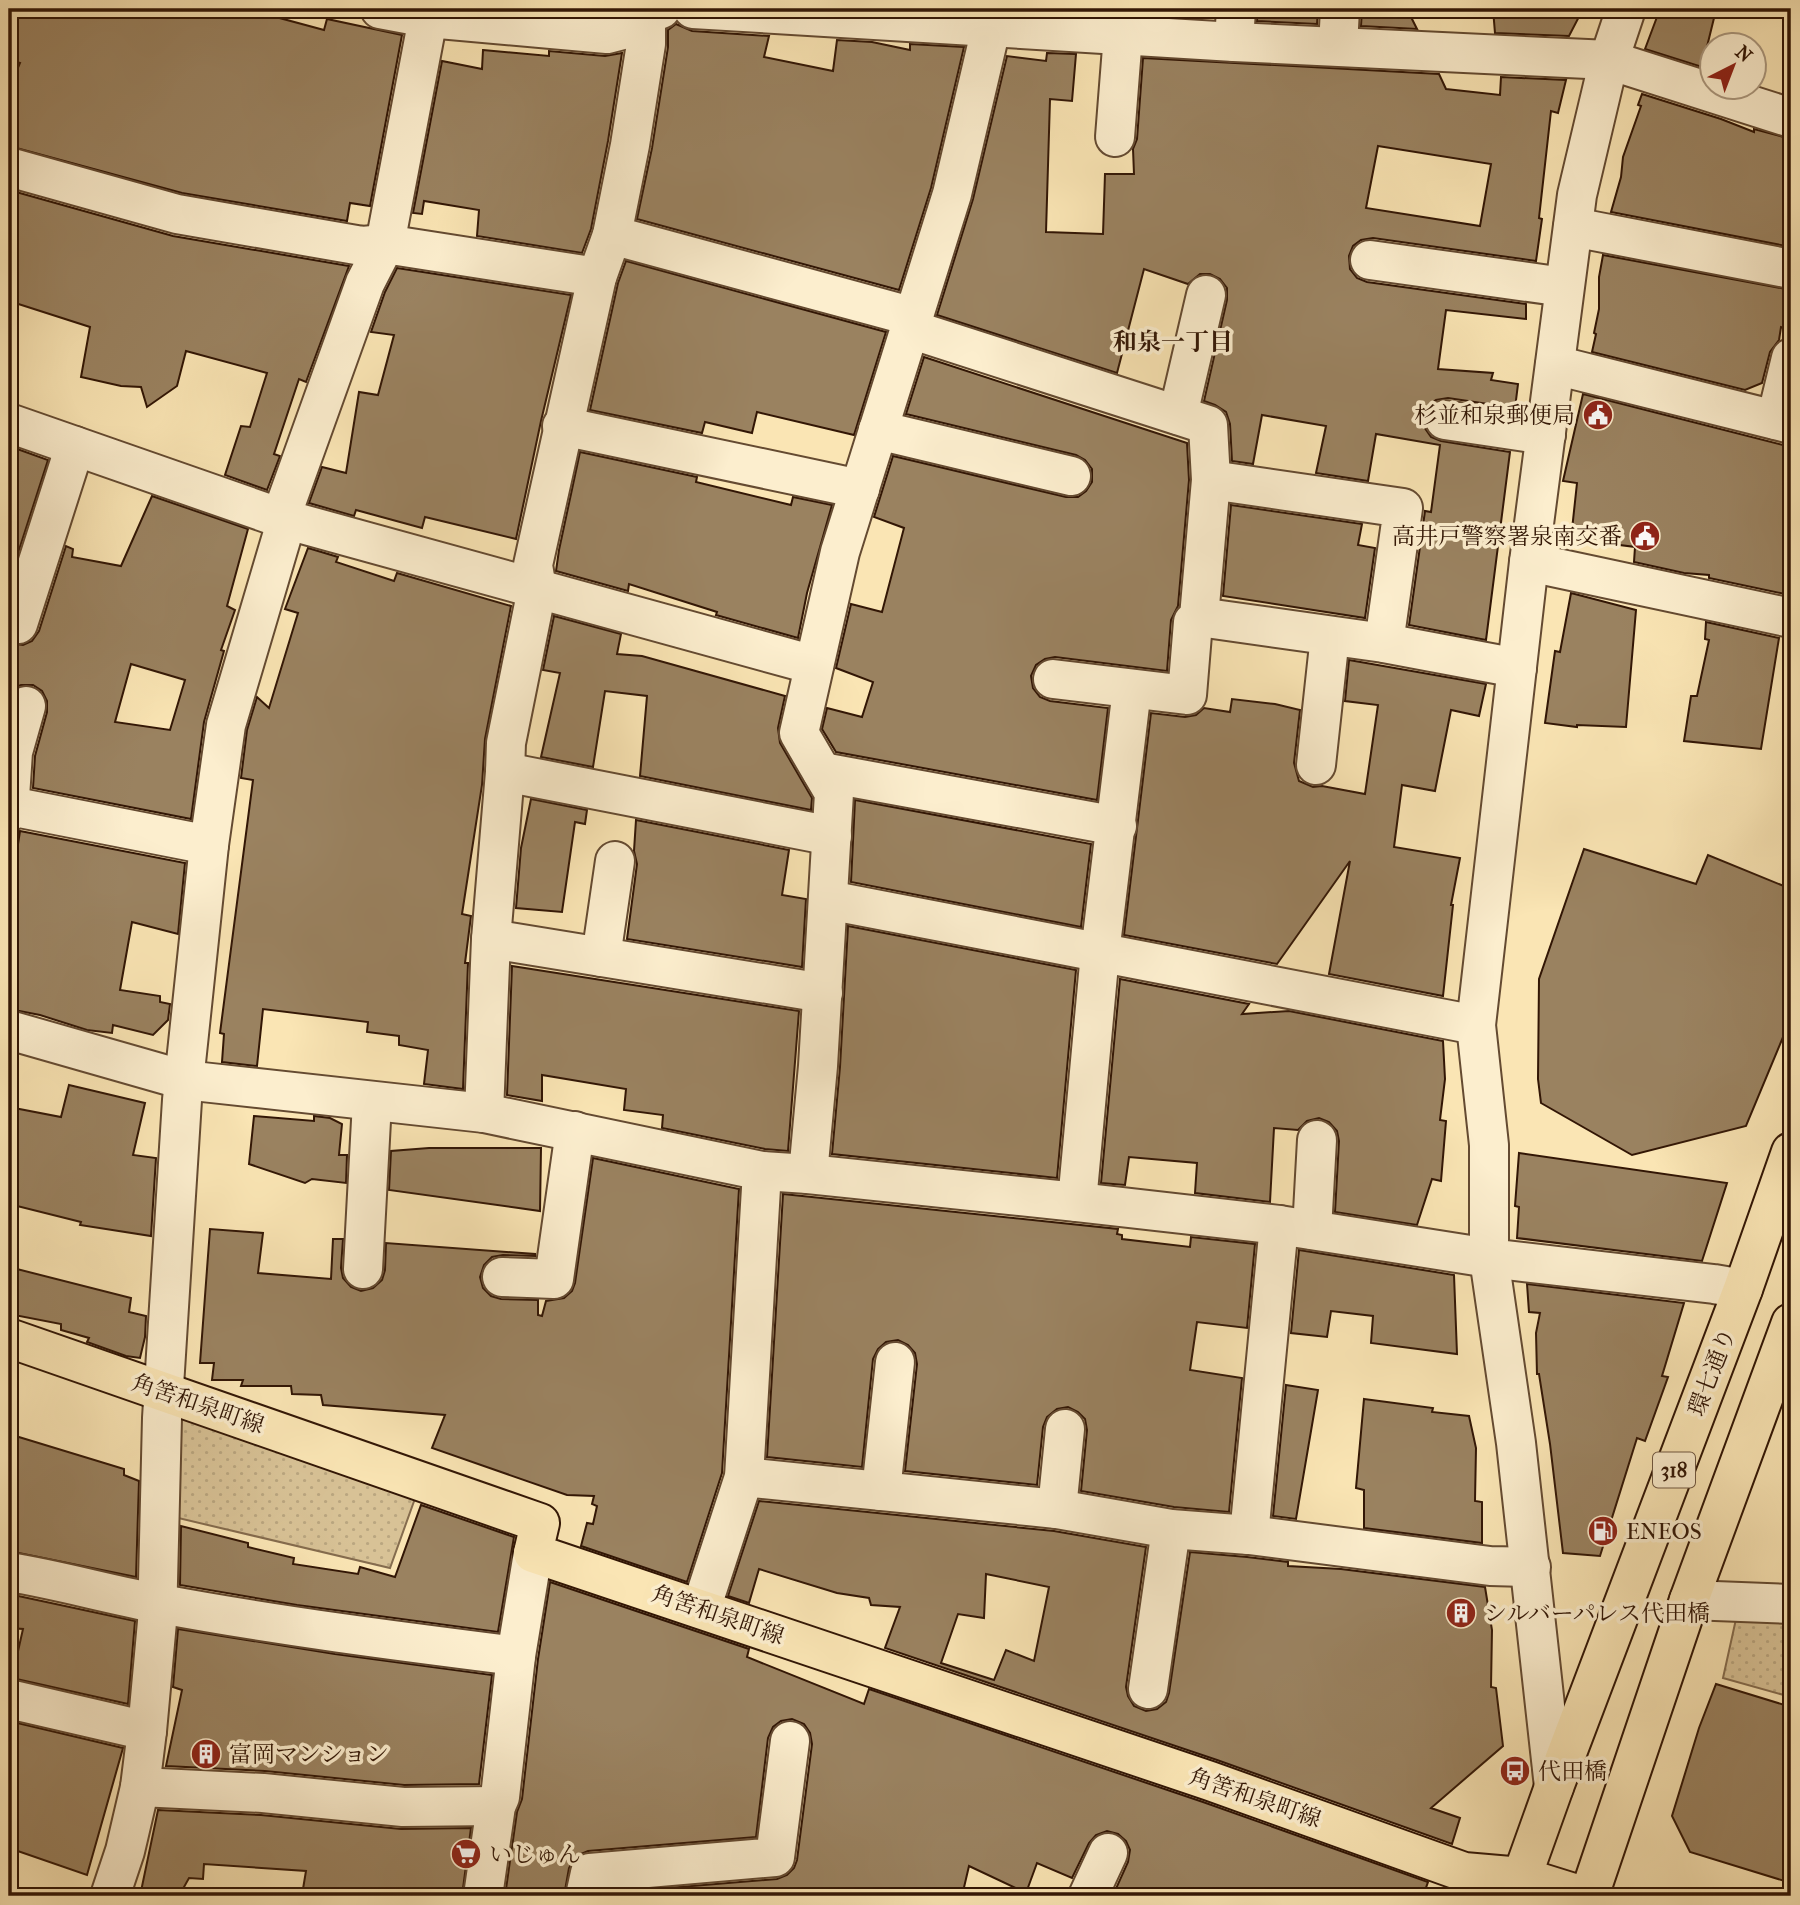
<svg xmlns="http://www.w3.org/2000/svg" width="1800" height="1905" viewBox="0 0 1800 1905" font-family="'IM FELL French Canon','Noto Serif JP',serif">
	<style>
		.park { fill: url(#park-dots); stroke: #856c4e; stroke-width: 2 }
		.building { fill: #9a8260; stroke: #321605; stroke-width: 2; fill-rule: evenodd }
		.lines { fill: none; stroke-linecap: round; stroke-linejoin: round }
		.minor-casing { stroke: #644a31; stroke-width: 42 }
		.major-casing { stroke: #321605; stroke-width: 42 }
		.minor { stroke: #fceece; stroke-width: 38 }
		.major { stroke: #fae5b4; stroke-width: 38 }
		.labels { text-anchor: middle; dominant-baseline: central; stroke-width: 7; stroke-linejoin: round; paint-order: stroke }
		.shield { fill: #fceece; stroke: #6f5741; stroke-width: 2 }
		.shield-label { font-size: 21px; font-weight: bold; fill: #321605 }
		.poi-label { font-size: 23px; fill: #321605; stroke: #fceece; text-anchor: start }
		.street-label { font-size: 23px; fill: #321605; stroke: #fceece }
		.neighbourhood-label { font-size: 24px; font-weight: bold; fill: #321605; stroke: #fceece }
	</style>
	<defs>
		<pattern id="park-dots" width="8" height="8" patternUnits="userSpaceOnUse" patternTransform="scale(1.75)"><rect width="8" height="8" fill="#d8c296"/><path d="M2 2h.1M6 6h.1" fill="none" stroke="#baa680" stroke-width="1.8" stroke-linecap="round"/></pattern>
	</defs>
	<rect width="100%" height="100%" fill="#fae5b4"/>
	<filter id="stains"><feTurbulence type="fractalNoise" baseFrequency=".00286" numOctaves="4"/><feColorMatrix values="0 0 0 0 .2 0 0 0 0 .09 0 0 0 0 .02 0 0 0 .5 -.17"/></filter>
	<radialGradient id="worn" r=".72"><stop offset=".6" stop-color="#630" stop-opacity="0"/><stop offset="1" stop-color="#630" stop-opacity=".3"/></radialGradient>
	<g class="park">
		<polygon points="176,1415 417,1493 390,1568 174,1517"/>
		<polygon points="1736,1619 1791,1619 1791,1697 1723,1678"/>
	</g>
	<g class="building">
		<polygon points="9,9 246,9 324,30 327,19 402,35 370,206 350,203 347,221 182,193 9,146 9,89 20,63 9,60"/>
		<polygon points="1140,9 1172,9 1172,16 1140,14"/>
		<polygon points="1258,9 1318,9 1317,24 1257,21"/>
		<polygon points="1362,9 1407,9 1417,29 1361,26"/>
		<polygon points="1493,9 1583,9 1569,36 1495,33"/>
		<polygon points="1660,9 1694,9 1714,18 1702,67 1645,49"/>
		<polygon points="676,24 692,31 769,36 764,57 833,71 837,40 872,42 910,50 910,44 964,47 931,188 899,290 637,219 652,148 668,47 668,30"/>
		<polygon points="483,50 549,56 549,51 605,56 622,53 608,141 591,229 582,253 477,236 479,210 424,201 422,214 413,213 442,61 482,69"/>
		<path d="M1047,53L1076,54L1072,101L1050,99L1046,232L1103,234L1105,174H1134L1133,149L1137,139L1143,58L1439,74L1446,89L1500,95L1501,77L1566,80L1558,113L1551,111L1539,218L1542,219L1536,261L1373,238L1361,240L1353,246L1349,256L1350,269L1357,278L1367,282L1526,304V319L1446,310L1438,369L1493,373L1491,380L1518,384L1515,408L1448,398L1436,400L1428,406L1423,417L1424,427L1431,437L1441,441L1510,452L1486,640L1409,625L1425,511L1431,512L1440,445L1376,434L1368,481L1316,473L1326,426L1262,415L1253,464L1232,461L1230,424L1226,412L1215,405L1204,401L1227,300V288L1220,279L1210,274H1200L1188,284L1144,269L1117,373L937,315L973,199L1007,56L1046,61ZM1378,146L1491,164L1480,226L1366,208Z"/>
		<polygon points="1642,94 1721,119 1754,132 1754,129 1791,139 1791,247 1611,212 1621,177 1623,157 1641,106 1638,105"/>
		<polygon points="9,190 173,236 349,266 306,382 299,379 274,454 280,456 267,490 225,475 241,426 250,427 267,373 186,351 177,386 147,407 141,387 121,386 81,377 90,327 9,301"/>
		<polygon points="1603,255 1791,290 1791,307 1787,329 1781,327 1779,340 1770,352 1762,383 1745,390 1592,352 1596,334 1594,333 1599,309 1599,277"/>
		<polygon points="626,261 886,332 854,435 757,412 752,433 705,422 702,433 590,410 618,283"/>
		<polygon points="397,268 571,295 541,421 516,539 425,517 422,528 356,510 354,516 309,503 322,467 346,473 359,392 378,395 394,335 371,332 385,292"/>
		<polygon points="924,357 1187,443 1189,480 1178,606 1171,620 1167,671 1055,657 1045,659 1036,665 1031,676 1033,688 1040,697 1050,701 1108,708 1097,800 836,752 822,729 827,708 862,717 873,682 836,668 851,604 882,612 904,528 874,517 893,456 1066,497 1078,497 1086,491 1092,482 1092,469 1085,460 1076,455 906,414"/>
		<polygon points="1583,394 1791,447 1791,582 1787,581 1785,594 1709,578 1709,575 1684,573 1634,562 1635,547 1571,539 1577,483 1563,481"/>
		<polygon points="9,446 48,460 9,581"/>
		<polygon points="580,452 697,477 696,482 791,505 793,497 832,505 807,593 798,638 716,615 717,612 629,584 628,591 556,571 559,550"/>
		<path d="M152,496L248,529L227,606L235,610L221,650L224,651L204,722L191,819L33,788L35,756L47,712V701L42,691L33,685H21L14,688L9,686V643L23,645L32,641L39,631L66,546L73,549L72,557L121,566ZM131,664L185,680L170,730L115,722Z"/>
		<polygon points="1231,505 1362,524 1358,545 1375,548 1365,618 1223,596"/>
		<polygon points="308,548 338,557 336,562 394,581 397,573 511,606 485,739 482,785 462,914 471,916 465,963 468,963 463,1089 424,1084 428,1050 399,1045 399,1036 367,1032 368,1022 263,1009 257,1066 222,1062 224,1034 220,1033 253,780 241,778 247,730 257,697 269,708 298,613 285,609"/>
		<polygon points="1571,593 1636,610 1626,727 1577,725 1577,727 1545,723 1555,651 1560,652"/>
		<polygon points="554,616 621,634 617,654 642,656 785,696 778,728 780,743 812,798 811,810 640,776 647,696 605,691 593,767 541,757 560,673 543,670"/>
		<polygon points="1706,622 1779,638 1761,749 1684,741 1691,696 1697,696 1709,640 1705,639"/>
		<polygon points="1349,660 1486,684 1479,716 1451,710 1435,791 1402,785 1394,847 1460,858 1451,905 1453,905 1443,996 1329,974 1350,861 1277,964 1124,935 1151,713 1185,717 1196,715 1204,708 1230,712 1232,699 1275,704 1300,710 1294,763 1299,781 1313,787 1322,786 1365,794 1378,705 1345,701"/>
		<polygon points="531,799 587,810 585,824 575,822 562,912 516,908 521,848"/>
		<polygon points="855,800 1091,844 1081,927 851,882"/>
		<polygon points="636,820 789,850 782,895 806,899 802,967 627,939 637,864 634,851"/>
		<polygon points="20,831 185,863 178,934 132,922 120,990 160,996 160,1002 170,1004 168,1020 153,1035 113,1025 112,1033 87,1030 40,1015 9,1009 9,869 14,870"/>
		<polygon points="1584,849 1696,884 1708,855 1791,889 1791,1018 1746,1126 1632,1155 1541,1103 1538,1079 1539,979"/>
		<polygon points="848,926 1076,970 1057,1178 832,1154 840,1067"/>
		<polygon points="512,966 799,1011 788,1151 765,1149 662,1128 663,1115 624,1110 626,1089 542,1075 542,1101 507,1095"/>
		<polygon points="1120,979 1249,1004 1242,1014 1289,1011 1443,1041 1445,1079 1440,1120 1446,1121 1441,1181 1432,1179 1417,1225 1335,1212 1339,1141 1337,1131 1329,1122 1319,1118 1307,1121 1298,1130 1274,1128 1270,1202 1195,1193 1197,1163 1129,1157 1125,1185 1101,1183"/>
		<polygon points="69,1085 145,1103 133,1155 156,1158 151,1236 80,1225 81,1222 9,1204 9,1107 61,1117"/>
		<polygon points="254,1116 314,1121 314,1116 330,1118 342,1124 339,1155 347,1155 346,1183 312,1179 305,1183 249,1164"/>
		<polygon points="429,1148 541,1148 540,1211 389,1190 391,1151"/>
		<polygon points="1519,1153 1727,1183 1702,1261 1517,1238 1519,1207 1515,1206"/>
		<polygon points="593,1158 739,1189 722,1473 687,1582 581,1546 587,1523 593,1524 597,1506 592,1504 594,1496 567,1495 432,1448 445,1415 323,1405 321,1395 292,1394 291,1386 241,1386 243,1380 212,1380 214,1363 200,1363 210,1229 263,1233 258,1273 331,1279 333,1239 343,1239 341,1268 343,1278 351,1287 361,1291 373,1288 382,1280 385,1270 386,1243 535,1254 535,1256 503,1255 492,1257 484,1265 480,1277 483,1288 491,1296 501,1299 538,1300 538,1315 542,1316 546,1301 564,1298 572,1291 575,1283"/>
		<polygon points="783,1194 1118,1229 1117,1234 1122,1235 1122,1239 1190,1247 1191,1237 1255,1244 1247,1328 1197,1322 1190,1370 1242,1378 1229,1512 1174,1507 1081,1491 1087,1430 1085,1419 1078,1412 1068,1407 1057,1409 1047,1417 1043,1427 1037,1485 905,1471 917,1364 915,1353 908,1345 898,1340 886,1342 878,1349 873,1359 862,1467 767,1457"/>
		<polygon points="1299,1250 1454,1275 1457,1354 1371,1343 1373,1316 1331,1311 1327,1337 1291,1333"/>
		<polygon points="9,1267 131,1298 129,1312 146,1316 145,1337 140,1358 126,1356 87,1342 89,1338 61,1330 61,1324 9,1314"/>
		<polygon points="1527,1284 1684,1303 1662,1376 1668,1377 1645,1441 1637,1438 1600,1556 1563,1553 1550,1444 1539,1374 1537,1374 1536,1333 1540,1313 1529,1312"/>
		<polygon points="1286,1385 1318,1390 1296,1519 1273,1516"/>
		<polygon points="1364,1399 1433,1408 1432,1412 1469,1416 1476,1448 1475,1501 1482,1502 1482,1543 1364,1528 1364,1490 1356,1488"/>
		<polygon points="9,1434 124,1469 124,1475 139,1481 136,1577 9,1551"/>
		<path d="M759,1501L1054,1531L1146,1547L1126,1687L1128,1696L1134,1706L1146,1711L1157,1709L1166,1702L1169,1693L1190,1552L1247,1557L1288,1562V1566L1341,1569L1485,1587L1492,1630L1491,1687L1496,1688L1503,1746L1431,1808L1460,1818L1452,1844L1217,1760L885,1648L900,1607L871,1605L869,1598L837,1593L759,1569L749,1603L728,1596ZM986,1574L1049,1587L1034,1661L1006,1650L994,1680L941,1663L958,1614L984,1618Z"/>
		<polygon points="421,1505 514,1537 498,1632 297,1605 180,1585 181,1526 248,1543 248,1547 294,1558 293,1564 358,1574 360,1567 395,1577"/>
		<polygon points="550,1582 749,1649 747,1657 864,1704 869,1689 1203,1802 1428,1882 1423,1896 1124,1896 1114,1893 1128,1862 1130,1850 1126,1841 1118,1834 1107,1831 1096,1835 1089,1843 1072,1878 1037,1863 1026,1893 969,1866 962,1896 607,1896 608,1893 777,1879 787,1875 794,1868 797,1860 812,1744 810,1733 804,1724 792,1719 781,1721 773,1727 768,1738 756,1837 588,1851 576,1856 569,1868 564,1896 505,1896 517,1812 522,1799 538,1659"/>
		<polygon points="9,1594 135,1621 128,1704 12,1678 23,1629 9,1628"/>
		<polygon points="178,1629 335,1654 492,1675 479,1784 404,1785 265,1771 166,1766 182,1690 173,1687"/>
		<polygon points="1716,1684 1791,1707 1791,1883 1690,1852 1672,1816 1699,1728"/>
		<polygon points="9,1721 123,1748 87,1875 9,1848"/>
		<polygon points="158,1810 261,1815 401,1829 471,1828 462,1896 355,1896 303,1889 306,1871 204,1864 203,1879 189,1878 179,1896 140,1896"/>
	</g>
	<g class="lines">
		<g class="minor-casing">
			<g id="minor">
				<polyline points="380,9 428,18 607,34 630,28 644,16 661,9"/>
				<polyline points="693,9 1234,42 1609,60 1791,118"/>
				<polyline points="1234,42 1236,9"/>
				<polyline points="1338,46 1340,9"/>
				<polyline points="1115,137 1123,35"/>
				<polyline points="9,167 177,214 362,246 385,244 597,277"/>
				<polyline points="1573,227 1791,269"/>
				<polyline points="612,235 914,317"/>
				<polyline points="1370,260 1564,287"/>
				<polyline points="910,329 1208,425 1211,480 1199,617 1193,622 1187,695 1053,679"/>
				<polyline points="1555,365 1791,424"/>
				<polyline points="1178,415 1206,295"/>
				<polyline points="1445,420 1546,435"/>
				<polyline points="1776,420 1791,358"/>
				<polyline points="9,423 284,519 814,665"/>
				<polyline points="562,426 860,489"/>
				<polyline points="878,430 1071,476"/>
				<polyline points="1211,480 1403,508 1384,643"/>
				<polyline points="1529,562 1791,618"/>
				<polyline points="1199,617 1384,643 1517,668"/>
				<polyline points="18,624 75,446"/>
				<polyline points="1316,765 1330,636"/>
				<polyline points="505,772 832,836"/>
				<polyline points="822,772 1117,826"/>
				<polyline points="10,806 209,845"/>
				<polyline points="9,812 13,752 26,706"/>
				<polyline points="828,900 1476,1025"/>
				<polyline points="491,939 823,993"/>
				<polyline points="601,957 615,861"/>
				<polyline points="9,1030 184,1080 484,1113 762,1171 808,1174 1077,1202 1279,1225 1489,1258 1714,1284 1743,1289"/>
				<polyline points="484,1113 491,939 505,772 506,743 537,589 533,565 597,277 612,235 630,145 646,44 646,9"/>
				<polyline points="808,1174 818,1066 834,793 799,733 840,552 952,194 991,28"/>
				<polyline points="1077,1202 1100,953 1132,689"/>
				<polyline points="1312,1230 1317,1140"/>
				<polyline points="363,1269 372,1102"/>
				<polyline points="502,1277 554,1279 575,1131"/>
				<polyline points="744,1477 1057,1509 1171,1529 1249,1535 1490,1566 1531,1567"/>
				<polyline points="881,1491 895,1362"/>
				<polyline points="1057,1509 1065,1429"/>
				<polyline points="1249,1535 1279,1225"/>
				<path d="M9,1572C60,1580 110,1595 161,1604C279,1626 397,1641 516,1656"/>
				<polyline points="1689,1600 1791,1604"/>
				<polyline points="701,1609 744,1477 762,1171"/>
				<polyline points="1148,1689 1171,1529"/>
				<polyline points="9,1699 147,1731"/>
				<polyline points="140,1787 263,1793 403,1807 496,1806"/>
				<polyline points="1554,1787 1516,1443 1489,1258 1489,1145 1476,1025 1529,562 1577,195 1609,60 1626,9"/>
				<polyline points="110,1896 125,1851 140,1787 147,1731 157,1622 162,1418 182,1100 209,845 226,725 282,536 286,503 365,283 385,244 428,18"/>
				<polyline points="483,1896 496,1806 500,1797 516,1656 533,1553"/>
				<polyline points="585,1896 590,1873 775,1857 790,1741"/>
				<polyline points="1088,1896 1108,1853"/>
			</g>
		</g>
		<g class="major-casing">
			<g id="major">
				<polyline points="9,1338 540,1523 533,1553 1210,1781 1464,1872 1522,1877 1583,1896"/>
				<polyline points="1515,1896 1554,1787 1743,1289 1791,1152"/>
				<polyline points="1589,1896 1689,1600 1791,1323"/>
			</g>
		</g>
		<use href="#minor" class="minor"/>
		<use href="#major" class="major"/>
	</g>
	<defs>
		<g id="civic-disc" transform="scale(1.575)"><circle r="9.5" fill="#8f2418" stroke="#fceece"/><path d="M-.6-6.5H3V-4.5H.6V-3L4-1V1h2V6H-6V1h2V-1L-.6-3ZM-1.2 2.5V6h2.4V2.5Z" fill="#fff"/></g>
		<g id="fuel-disc" transform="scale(1.575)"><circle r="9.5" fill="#8f2418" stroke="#fceece"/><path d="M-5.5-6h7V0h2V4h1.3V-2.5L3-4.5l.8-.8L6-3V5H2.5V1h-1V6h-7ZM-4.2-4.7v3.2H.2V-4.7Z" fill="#fff"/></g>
		<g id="building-disc" transform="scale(1.575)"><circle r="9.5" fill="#8f2418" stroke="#fceece"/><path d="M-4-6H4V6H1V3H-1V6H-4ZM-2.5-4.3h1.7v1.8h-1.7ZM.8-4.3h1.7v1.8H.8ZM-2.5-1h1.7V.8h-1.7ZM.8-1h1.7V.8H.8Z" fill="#fff"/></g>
		<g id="bus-disc" transform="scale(1.575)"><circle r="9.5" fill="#8f2418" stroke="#fceece"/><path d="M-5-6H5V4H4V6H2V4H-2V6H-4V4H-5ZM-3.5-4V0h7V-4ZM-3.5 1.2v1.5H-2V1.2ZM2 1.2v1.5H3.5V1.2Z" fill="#fff"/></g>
		<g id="supermarket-disc" transform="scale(1.575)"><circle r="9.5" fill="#8f2418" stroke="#fceece"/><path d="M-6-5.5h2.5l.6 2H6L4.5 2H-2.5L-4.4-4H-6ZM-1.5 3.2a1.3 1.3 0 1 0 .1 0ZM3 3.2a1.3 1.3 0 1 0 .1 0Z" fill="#fff"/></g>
	</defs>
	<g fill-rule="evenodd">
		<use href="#civic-disc" x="1598" y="415"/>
		<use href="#civic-disc" x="1645" y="536"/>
		<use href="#fuel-disc" x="1603" y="1531"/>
		<use href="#building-disc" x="1461" y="1613"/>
		<use href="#building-disc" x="206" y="1754"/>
		<use href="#bus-disc" x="1515" y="1771"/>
		<use href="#supermarket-disc" x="466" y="1854"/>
	</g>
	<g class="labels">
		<rect class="shield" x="1653" y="1452.5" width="42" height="35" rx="5"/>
		<g class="shield-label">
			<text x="1674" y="1470">318</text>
		</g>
		<g class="poi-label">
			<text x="1575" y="415" text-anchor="end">杉並和泉郵便局</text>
			<text x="1622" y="536" text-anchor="end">高井戸警察署泉南交番</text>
			<text x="1626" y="1531">ENEOS</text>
			<text x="1484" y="1613">シルバーパレス代田橋</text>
			<text x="229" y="1754">富岡マンション</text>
			<text x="1538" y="1771">代田橋</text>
			<text x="489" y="1854">いじゅん</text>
		</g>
		<g class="street-label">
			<text transform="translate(1712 1372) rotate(-69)">環七通り</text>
			<text transform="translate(198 1404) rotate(19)">角筈和泉町線</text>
			<text transform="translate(718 1615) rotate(19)">角筈和泉町線</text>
			<text transform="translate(1255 1798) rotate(19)">角筈和泉町線</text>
		</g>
		<g class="neighbourhood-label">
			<text x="1173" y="342">和泉一丁目</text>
		</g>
	</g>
	<rect width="1800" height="1905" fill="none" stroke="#fae5b4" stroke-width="35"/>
	<rect x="10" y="10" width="1779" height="1884" fill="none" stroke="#321605" stroke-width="3.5"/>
	<rect x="18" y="18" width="1765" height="1870" fill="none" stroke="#321605" stroke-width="2"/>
	<g transform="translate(1733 66) rotate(42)"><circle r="33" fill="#fceece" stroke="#ab987e" stroke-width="2"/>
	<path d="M0-5L12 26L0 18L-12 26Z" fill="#8f2418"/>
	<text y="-10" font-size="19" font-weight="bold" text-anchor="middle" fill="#321605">N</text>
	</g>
	<rect width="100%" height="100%" filter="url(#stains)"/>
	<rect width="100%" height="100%" fill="url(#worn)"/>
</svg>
